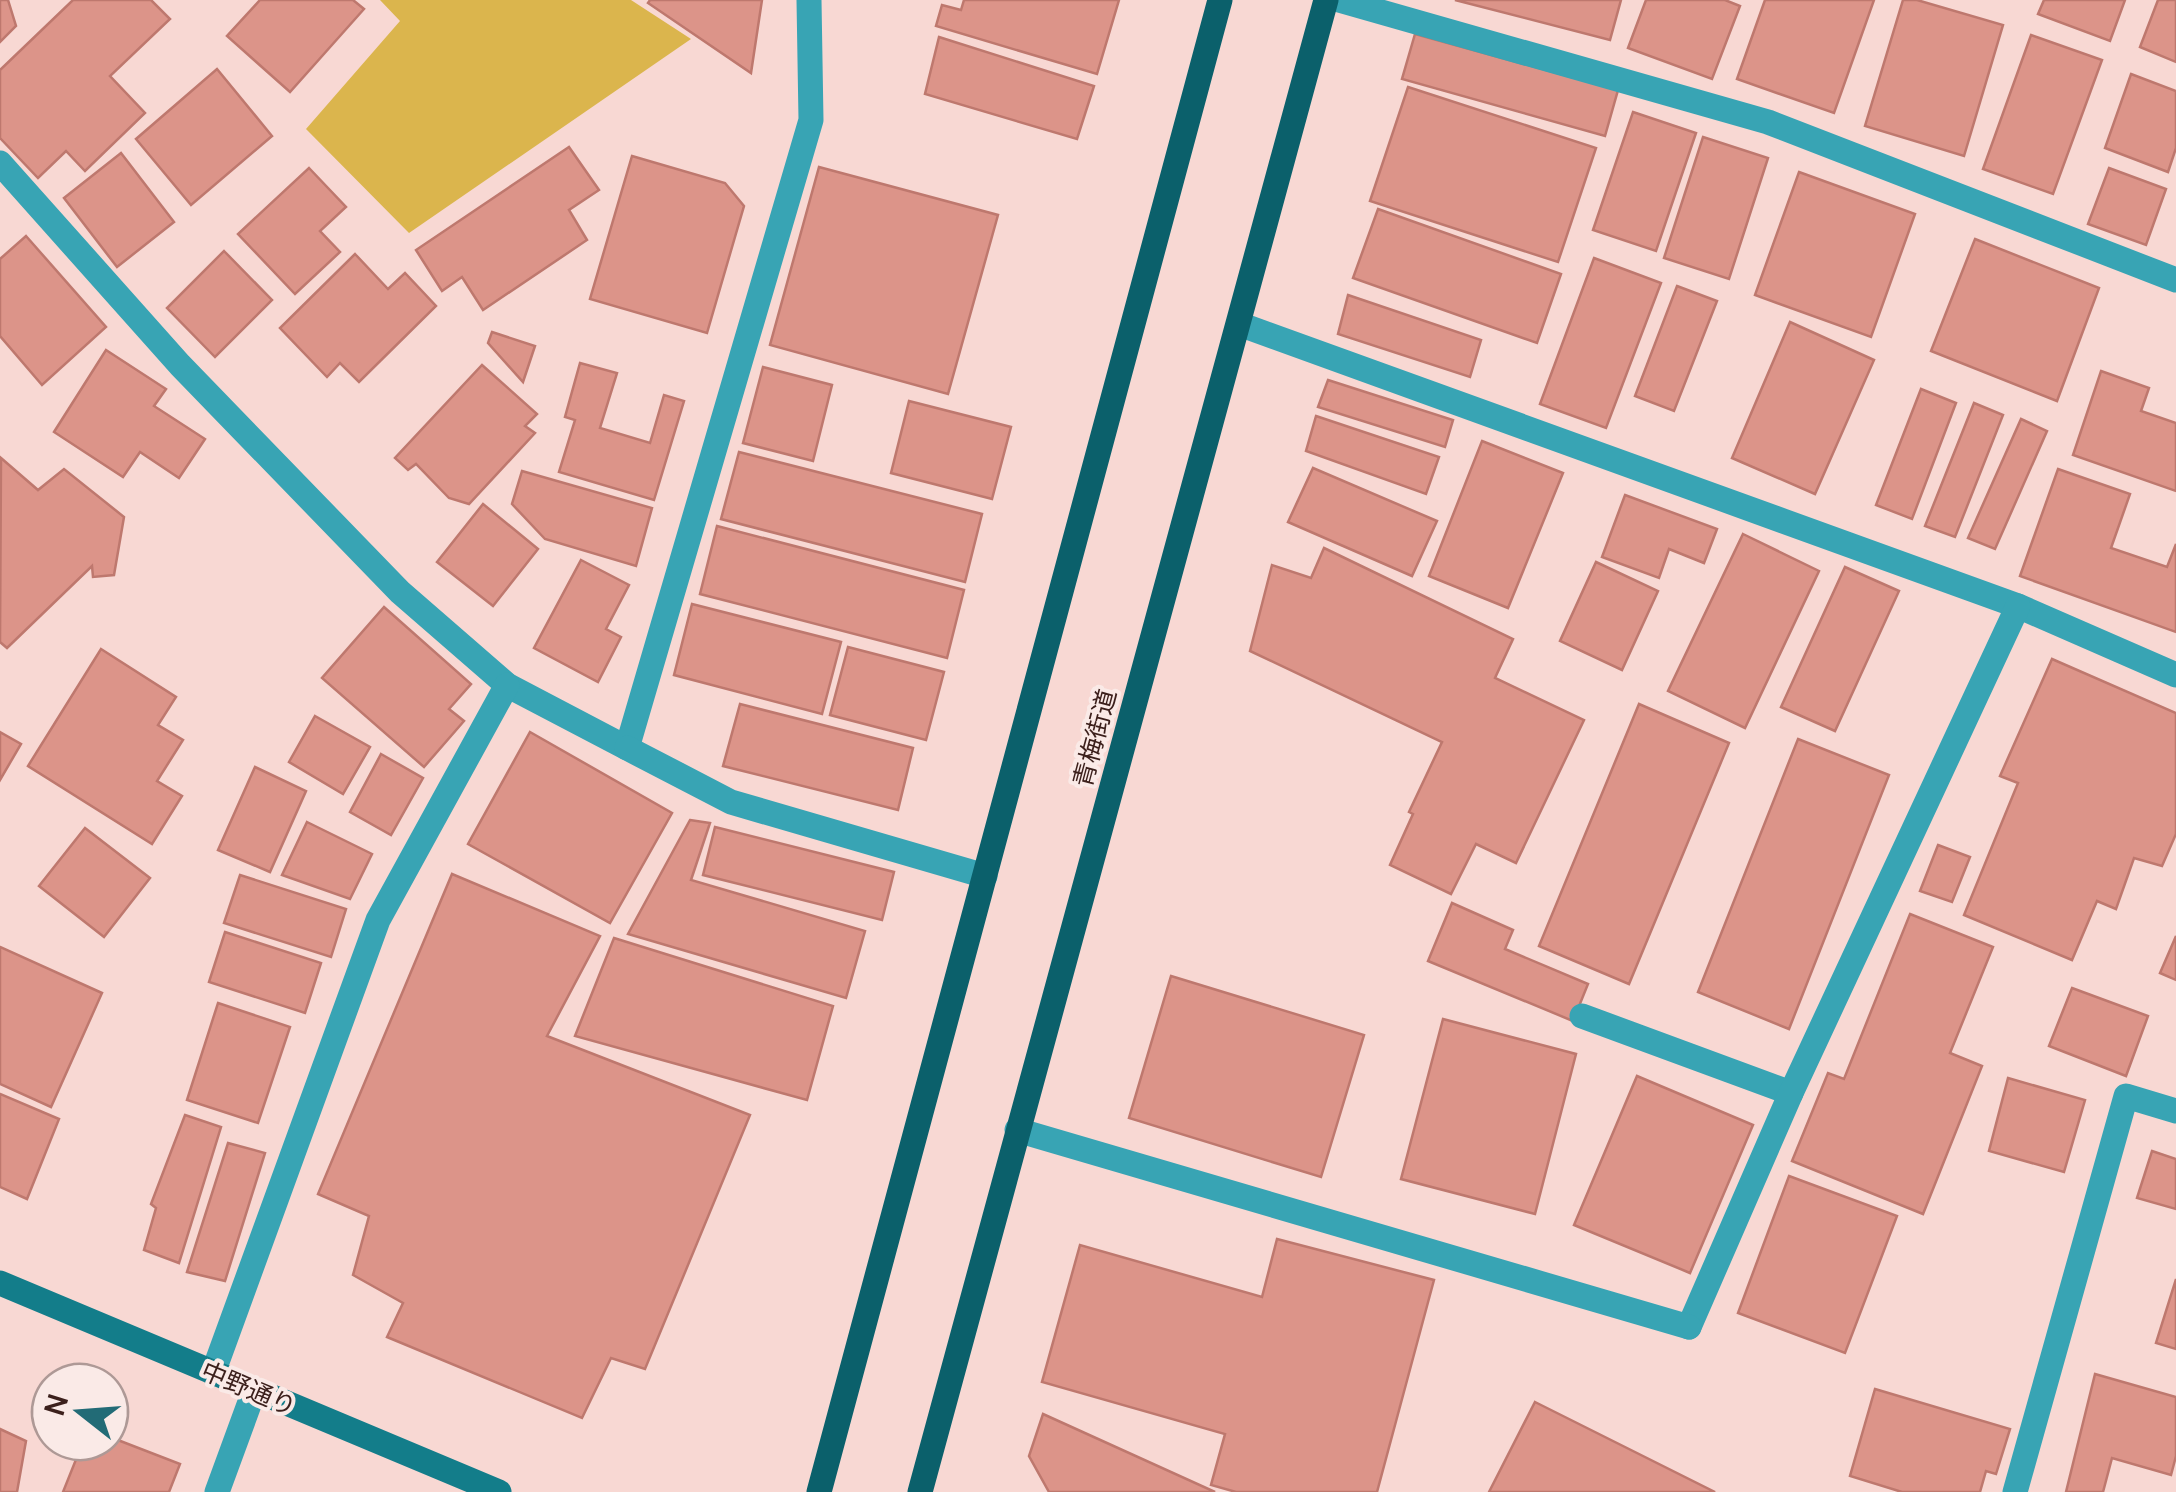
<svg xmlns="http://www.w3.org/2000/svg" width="2176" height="1492" viewBox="0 0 2176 1492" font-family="Manrope,'Noto Sans JP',sans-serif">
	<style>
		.green { fill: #dbb54d }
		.building { fill: #dc9489; stroke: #be786e; stroke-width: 2.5 }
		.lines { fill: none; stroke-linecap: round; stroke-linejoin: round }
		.service { stroke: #38a4b4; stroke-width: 25 }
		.minor { stroke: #38a4b4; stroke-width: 25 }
		.secondary { stroke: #137d8a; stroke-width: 25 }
		.primary { stroke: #0b606b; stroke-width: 25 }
		.labels { text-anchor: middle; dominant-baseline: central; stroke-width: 8; stroke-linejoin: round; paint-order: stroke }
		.street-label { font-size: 25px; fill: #3c201c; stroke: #faeae7 }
	</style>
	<rect width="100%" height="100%" fill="#f8d8d3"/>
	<polygon class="green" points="380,0 631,0 691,39 409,233 306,129 400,21"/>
	<g class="building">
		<polygon points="0,0 8,0 16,26 0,42"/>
		<polygon points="73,0 151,0 170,19 110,76 145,113 85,171 66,151 38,178 0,138 0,70"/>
		<polygon points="260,0 353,0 364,9 290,92 227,36"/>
		<polygon points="650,0 762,0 751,73 648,3"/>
		<polygon points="964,0 1119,0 1097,74 936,26 942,5 961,10"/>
		<polygon points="1455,0 1621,0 1610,40"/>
		<polygon points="1646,0 1725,0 1740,6 1712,79 1628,48"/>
		<polygon points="1765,0 1874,0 1834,113 1737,79"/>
		<polygon points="1903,0 1917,0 2003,25 1964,156 1865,126"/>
		<polygon points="2044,0 2125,0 2110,41 2038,14"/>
		<polygon points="2158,0 2176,0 2176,62 2140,47"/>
		<polygon points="1415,34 1618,90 1605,136 1402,79"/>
		<polygon points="2031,35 2102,60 2053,194 1983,169"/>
		<polygon points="939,37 1094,86 1077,139 925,94"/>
		<polygon points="217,69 272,136 191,205 136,139"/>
		<polygon points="2131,74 2176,91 2176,148 2168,172 2105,148"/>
		<polygon points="1408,87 1596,148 1558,262 1370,201"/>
		<polygon points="1633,112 1696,133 1656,251 1593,230"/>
		<polygon points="1703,137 1768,158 1729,279 1664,258"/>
		<polygon points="569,147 599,190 569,210 587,240 483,310 462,277 442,291 416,250"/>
		<polygon points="121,153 174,222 117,267 64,198"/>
		<polygon points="632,156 725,183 744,206 707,333 590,299"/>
		<polygon points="819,167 998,215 948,394 770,345"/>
		<polygon points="309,168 346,207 320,231 340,252 295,294 238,234"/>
		<polygon points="2109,168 2166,189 2146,245 2088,224"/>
		<polygon points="1799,172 1915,214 1871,337 1755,295"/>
		<polygon points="1378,209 1561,274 1537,343 1353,278"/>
		<polygon points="26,236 106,327 42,385 0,336 0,259"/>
		<polygon points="1975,239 2099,288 2057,401 1931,351"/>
		<polygon points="224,251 272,300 215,357 167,308"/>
		<polygon points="355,254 388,289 405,273 436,306 359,382 340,363 327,377 280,328"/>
		<polygon points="1594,258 1661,283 1606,428 1540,404"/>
		<polygon points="1677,286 1717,301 1674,411 1635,396"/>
		<polygon points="1348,295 1481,340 1470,377 1338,334"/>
		<polygon points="1790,322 1874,360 1815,494 1732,458"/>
		<polygon points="492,332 535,346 523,382 488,343"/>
		<polygon points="106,350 166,389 154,406 205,439 179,478 140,452 123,477 54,432"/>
		<polygon points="580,363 617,373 600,428 650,443 664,395 684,401 654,500 559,472 575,420 565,417"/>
		<polygon points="482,365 537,414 525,426 535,433 469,504 449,498 416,464 408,470 395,458"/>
		<polygon points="763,367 832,385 813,461 743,443"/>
		<polygon points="2101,371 2149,388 2141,411 2176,423 2176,491 2073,455"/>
		<polygon points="1328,380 1453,420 1445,447 1318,407"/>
		<polygon points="1921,389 1956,403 1912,519 1876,505"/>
		<polygon points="909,401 1011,427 992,499 891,473"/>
		<polygon points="1974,403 2003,415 1955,537 1925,526"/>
		<polygon points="1316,416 1439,457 1426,494 1306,451"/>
		<polygon points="2021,419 2047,431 1995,549 1968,538"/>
		<polygon points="1482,441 1563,473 1508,608 1429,576"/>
		<polygon points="739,452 982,514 965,582 721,519"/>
		<polygon points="1,458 38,490 64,469 124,517 114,575 93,577 92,566 7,648 0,642"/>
		<polygon points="1313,468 1437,521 1412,576 1288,522"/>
		<polygon points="2058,469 2130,494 2111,548 2167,567 2176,544 2176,632 2020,576"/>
		<polygon points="522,471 652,508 636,566 545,539 512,504"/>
		<polygon points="1625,495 1717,529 1704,563 1669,549 1659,578 1602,557"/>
		<polygon points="483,504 538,549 493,606 437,562"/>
		<polygon points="717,526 964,590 947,658 700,594"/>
		<polygon points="1743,534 1819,571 1745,728 1668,691"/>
		<polygon points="1324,548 1513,639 1495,678 1584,720 1516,863 1476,844 1451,894 1390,865 1413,814 1409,812 1442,742 1250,651 1272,565 1311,578"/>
		<polygon points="581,560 629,585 606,629 621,637 598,682 534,648"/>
		<polygon points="1596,562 1658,591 1622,670 1560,641"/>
		<polygon points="1845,567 1899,591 1835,731 1781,707"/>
		<polygon points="692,604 841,642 822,714 674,675"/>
		<polygon points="384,607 471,684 449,709 464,721 424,767 322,678"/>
		<polygon points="848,647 944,672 926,740 830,715"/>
		<polygon points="101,649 176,697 158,725 183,740 157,781 182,796 152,844 28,766"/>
		<polygon points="2052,659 2176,713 2176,834 2162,866 2134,858 2116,909 2097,901 2072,960 1964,915 2018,783 2000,776"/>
		<polygon points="740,704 913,748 898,810 723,766"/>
		<polygon points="1639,704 1729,743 1629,984 1539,946"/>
		<polygon points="315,716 370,747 343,794 289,762"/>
		<polygon points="0,732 21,744 0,780"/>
		<polygon points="530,732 672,813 610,923 468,844"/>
		<polygon points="1798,739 1889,775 1789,1029 1698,992"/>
		<polygon points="381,754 423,778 391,835 350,812"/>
		<polygon points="255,767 306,791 270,872 218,850"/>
		<polygon points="690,820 710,823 691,880 865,931 846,998 628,934"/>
		<polygon points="307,822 372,854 350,899 282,875"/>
		<polygon points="715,827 894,872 882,920 703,875"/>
		<polygon points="85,828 150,878 104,937 39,886"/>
		<polygon points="1938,845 1970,857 1952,902 1920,891"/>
		<polygon points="452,874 600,936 547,1036 750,1115 645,1369 611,1358 582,1418 387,1337 403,1303 353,1275 369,1216 318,1194"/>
		<polygon points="240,875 346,909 331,957 224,923"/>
		<polygon points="1452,903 1513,930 1505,949 1588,984 1573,1021 1428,961"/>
		<polygon points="1910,914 1993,947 1950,1053 1982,1066 1923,1214 1792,1161 1828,1073 1844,1079"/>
		<polygon points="225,932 321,963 305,1013 209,982"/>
		<polygon points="2176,936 2176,980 2160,973"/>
		<polygon points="614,938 833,1006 807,1100 575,1036"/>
		<polygon points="0,947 102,993 51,1107 0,1084"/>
		<polygon points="1171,976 1364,1035 1321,1177 1129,1118"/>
		<polygon points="2072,988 2148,1016 2126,1076 2049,1046"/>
		<polygon points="218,1003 290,1027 258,1123 187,1100"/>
		<polygon points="1443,1019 1576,1054 1535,1214 1401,1179"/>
		<polygon points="1637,1076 1753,1125 1690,1273 1574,1225"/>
		<polygon points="2008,1078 2085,1100 2064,1172 1989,1151"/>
		<polygon points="0,1094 59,1119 27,1199 0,1187"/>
		<polygon points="185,1115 221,1127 179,1263 144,1250 156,1208 151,1204"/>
		<polygon points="228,1143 265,1153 225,1281 187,1272"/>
		<polygon points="2152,1151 2176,1159 2176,1209 2137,1198"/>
		<polygon points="1789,1176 1897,1216 1845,1353 1738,1313"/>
		<polygon points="1277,1239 1434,1280 1377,1492 1236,1492 1211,1485 1225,1434 1042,1382 1080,1245 1262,1297"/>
		<polygon points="2176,1279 2176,1349 2156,1343"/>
		<polygon points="2095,1374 2176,1397 2176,1456 2171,1475 2112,1458 2103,1492 2066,1492"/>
		<polygon points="1875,1389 2010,1429 1996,1474 1986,1471 1980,1492 1902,1492 1850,1476"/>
		<polygon points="1535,1402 1715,1492 1489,1492"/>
		<polygon points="1043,1414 1215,1492 1049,1492 1029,1456"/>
		<polygon points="0,1429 26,1441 17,1492 0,1492"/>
		<polygon points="110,1437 180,1464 169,1492 63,1492 83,1442 110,1442"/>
	</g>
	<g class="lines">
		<g class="service">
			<polyline points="1339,0 1768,122 2176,280"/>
			<polyline points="0,163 180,365 400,592 507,685 627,748 811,120 809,0"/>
			<polyline points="1239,324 2018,606 2176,675"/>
			<polyline points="1582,1016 1791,1093"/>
			<polyline points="1689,1327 1791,1093 2018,606"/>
			<polyline points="213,1373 378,920 507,685"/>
			<polyline points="217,1492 254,1391"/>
			<polyline points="2015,1492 2126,1096 2176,1111"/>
		</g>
		<g class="minor">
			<polyline points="627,748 731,802 985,876"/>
			<polyline points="1017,1130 1689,1327"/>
		</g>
		<polyline class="secondary" points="0,1283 499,1492"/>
		<g class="primary">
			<polyline points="819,1492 1220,0"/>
			<polyline points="920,1492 1326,0"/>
		</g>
	</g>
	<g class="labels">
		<g class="street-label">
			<text transform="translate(1094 738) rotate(-75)">青梅街道</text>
			<text transform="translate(249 1388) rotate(23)">中野通り</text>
		</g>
	</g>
	<g transform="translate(80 1412) rotate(287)"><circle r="48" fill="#faeae7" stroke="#ae9996" stroke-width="2.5"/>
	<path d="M0-8L18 38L0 25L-18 38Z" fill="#226b76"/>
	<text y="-15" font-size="28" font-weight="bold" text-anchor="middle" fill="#3c201c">N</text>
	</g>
</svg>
